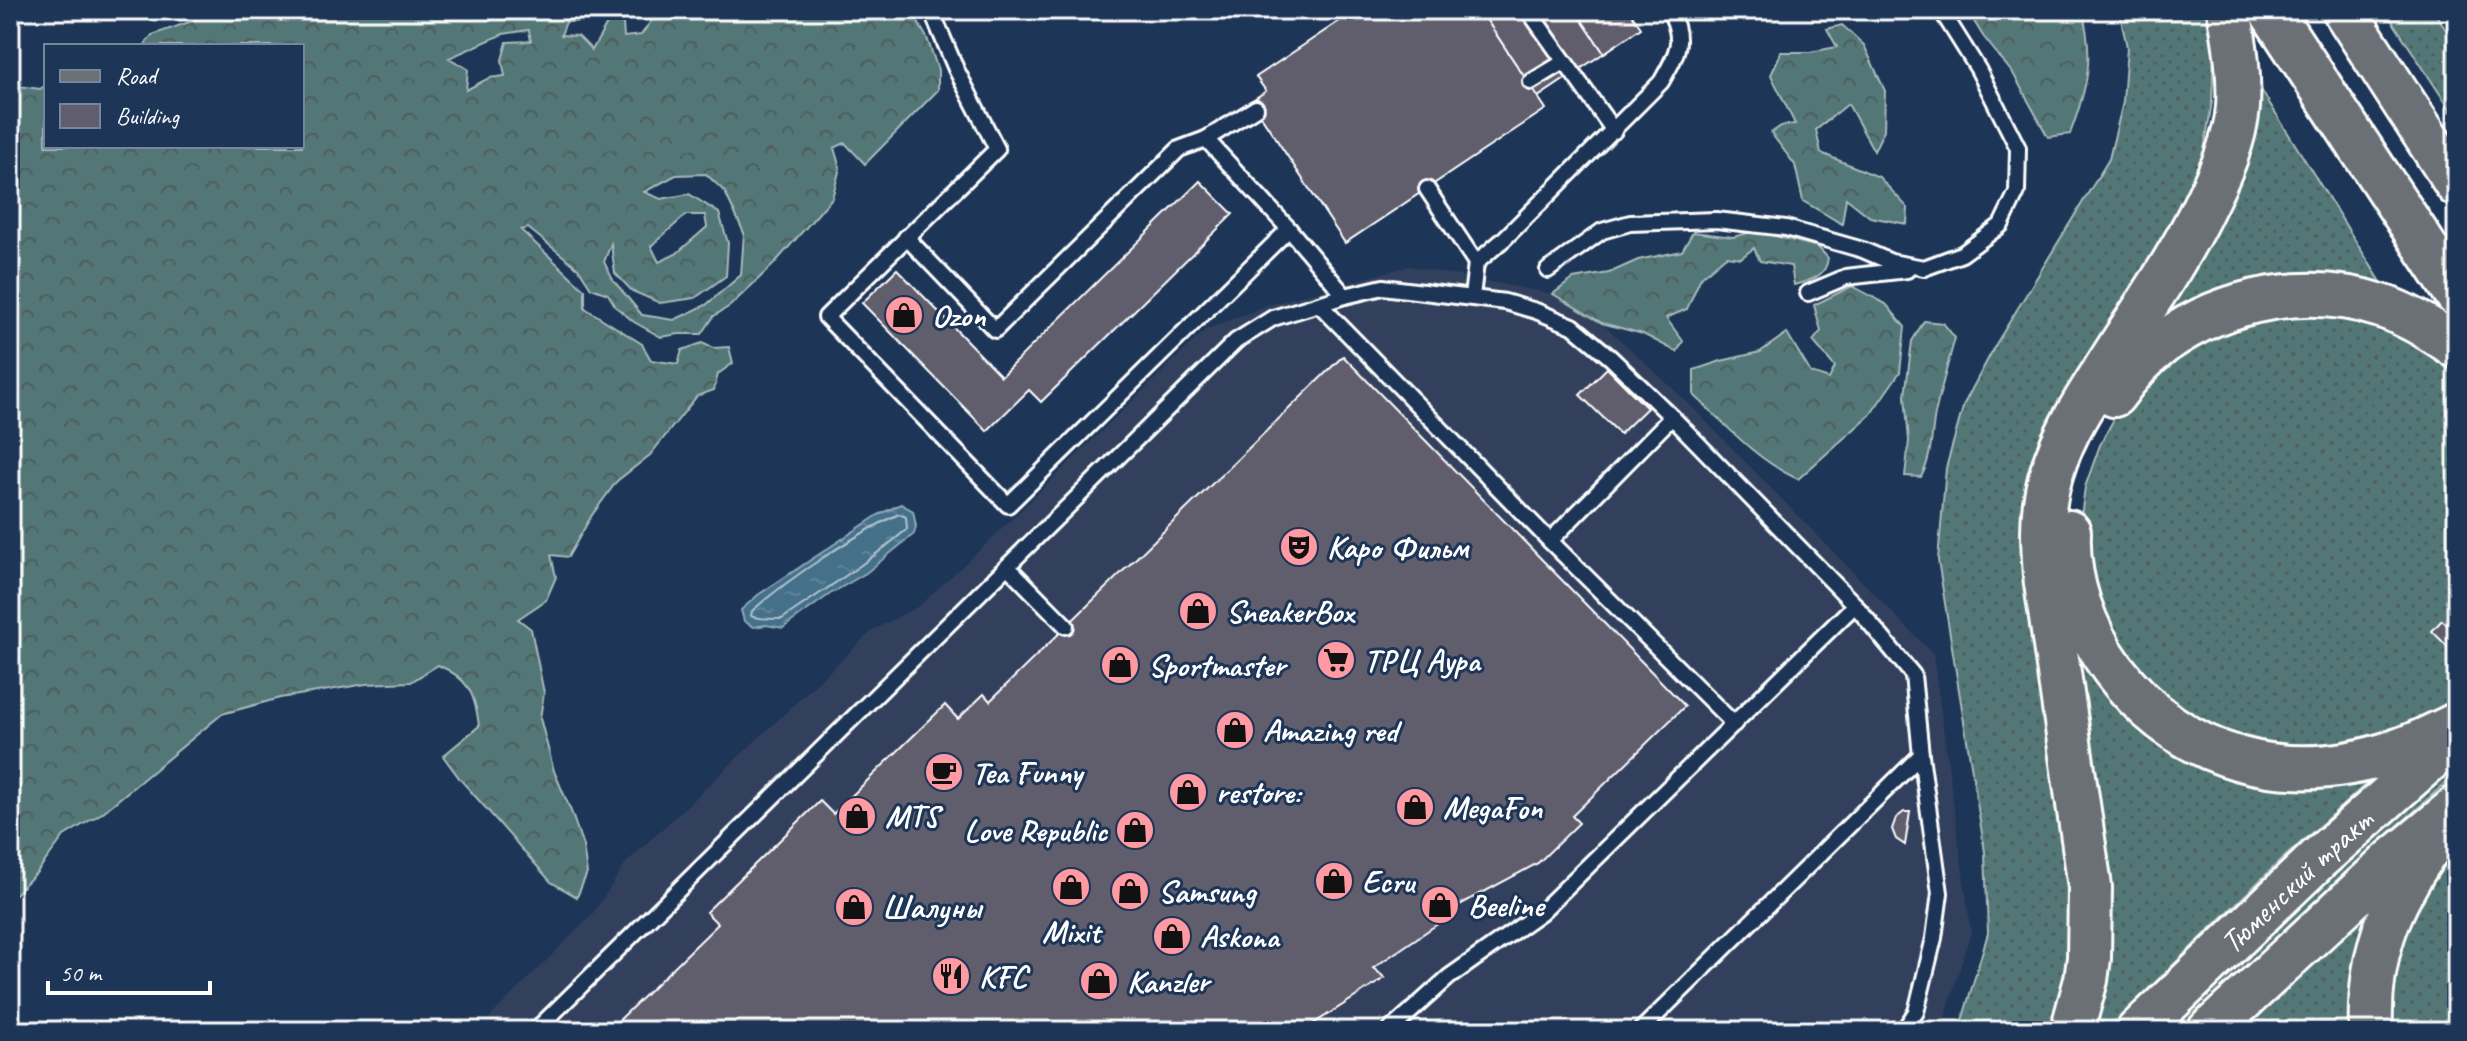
<svg xmlns="http://www.w3.org/2000/svg" width="2467" height="1041" viewBox="0 0 2467 1041" font-family="Caveat,sans-serif">
	<style>
		.built { fill: #31415d }
		.grass { fill: url(#grass-dots); stroke: #a9baba; stroke-width: 2 }
		.forest { fill: url(#forest-crowns); stroke: #a9baba; stroke-width: 2; fill-rule: evenodd }
		.water { fill: url(#water-ripples); stroke: #8fa9b9; stroke-width: 2 }
		.lines { fill: none; stroke-linecap: round; stroke-linejoin: round }
		.shore { stroke: #b4c6d0; stroke-width: 2 }
		.building { fill: #605d6c; stroke: #fff; stroke-width: 2 }
		.lane-casing { stroke: #fff; stroke-width: 20 }
		.primary-casing { stroke: #fff; stroke-width: 48 }
		.lane { stroke: #1d3557; stroke-width: 14 }
		.primary { stroke: #6b7074; stroke-width: 42 }
		.labels { text-anchor: middle; dominant-baseline: central; stroke-width: 6; stroke-linejoin: round; paint-order: stroke }
		.poi-label { font-size: 32px; font-weight: bold; fill: #fff; stroke: #1d3557; text-anchor: start }
		.street-label { font-size: 32px; fill: #fff; stroke: #1d3557 }
	</style>
	<defs>
		<pattern id="grass-dots" width="8" height="8" patternUnits="userSpaceOnUse" patternTransform="scale(2)"><rect width="8" height="8" fill="#537676"/><path d="M2 2h.1M6 6h.1" fill="none" stroke="#4f5d5d" stroke-width="1.8" stroke-linecap="round"/></pattern>
		<pattern id="forest-crowns" width="20" height="18" patternUnits="userSpaceOnUse" patternTransform="scale(2)"><rect width="20" height="18" fill="#537676"/><path d="M2 6a3 3 0 1 1 6 0M12 15a3 3 0 1 1 6 0" fill="none" stroke="#4f5d5d"/></pattern>
		<pattern id="water-ripples" width="26" height="14" patternUnits="userSpaceOnUse" patternTransform="scale(2)"><rect width="26" height="14" fill="#44708a"/><path d="M2 4q2-2 4 0t4 0M15 11q2-2 4 0t4 0" fill="none" stroke="#60859c"/></pattern>
	</defs>
	<rect width="100%" height="100%" fill="#1d3557"/>
	<filter id="ink" filterUnits="userSpaceOnUse"><feTurbulence type="fractalNoise" baseFrequency=".0125" numOctaves="2"/><feDisplacementMap in="SourceGraphic" scale="16" xChannelSelector="R" yChannelSelector="G"/><feConvolveMatrix kernelMatrix="1 2 1 2 8 2 1 2 1" color-interpolation-filters="sRGB"/></filter>
	<g filter="url(#ink)">
		<polygon class="built" points="1409,266 1553,294 1602,323 1684,399 1933,654 1971,932 1941,1031 476,1031 592,915 627,862 873,630 919,606 984,546 1205,330 1268,305"/>
		<g class="grass">
			<polygon points="2119,10 2211,10 2215,25 2212,102 2202,162 2176,223 2134,293 2075,378 2044,438 2076,941 2053,1031 1959,1031 1988,933 1985,852 1938,560 1946,468 1964,404 1996,344 2109,159 2123,102 2127,47"/>
			<polygon points="2385,10 2433,10 2457,47 2457,120"/>
			<polygon points="2250,72 2391,298 2356,286 2118,369"/>
			<polygon points="2271,311 2354,314 2431,349 2457,372 2457,703 2436,717 2399,734 2293,752 2211,733 2140,684 2095,610 2080,524 2085,487 2100,445 2117,413 2184,345"/>
			<polygon points="2059,563 2161,732 2385,767 2279,862 2105,1031 2082,1031"/>
			<polygon points="2457,757 2457,773 2339,878 2182,1031 2167,1031 2329,873"/>
			<polygon points="2457,830 2457,1031 2389,1031 2388,978 2439,849"/>
			<polygon points="2387,893 2362,1031 2240,1031"/>
		</g>
		<g class="forest">
			<path d="M235,10H622L624,37L641,35L654,17L653,10H911L927,38L938,70V90L865,164L845,143L834,148L840,168L832,198L773,265L730,306L714,316L702,334H679L661,337L634,322L616,307L608,294L591,288L578,268L528,228L521,230L585,290V308L642,344L651,360L678,364L682,350L702,343L713,348L729,347L733,363L718,374L714,390L697,396L650,455L617,481L592,515L568,557L551,555L556,577L546,600L518,619L531,629L544,693L540,718L554,771L571,811L583,846L587,873L577,897L551,882L460,779L443,756L479,726C475,693 468,678 438,665L411,682L366,684L280,698L222,714L102,813L64,836L37,872L10,899V85L40,89L46,85V146H302V46H144L152,35L215,13L229,17ZM598,14L608,22L592,50L578,36L561,35L566,22L587,21ZM529,30L531,41L507,42L502,60L505,76L489,78L466,90L468,69L449,58L503,34ZM706,174L725,192L744,233L741,275L706,305L674,320L642,315L613,280L604,262L611,244L615,273L632,291L660,303L695,298L726,276L728,243L719,213L689,194L661,199L644,192L676,175ZM686,215H705L707,227L676,254L659,262L651,246Z"/>
			<path d="M1967,10H2082C2095,59 2087,88 2070,134L2048,137L2014,75L1983,36Z"/>
			<polygon points="1842,25 1864,45 1885,91 1884,130 1874,151 1848,104 1816,130 1821,153 1879,177 1908,208 1907,224 1870,217 1846,198 1842,224 1803,201 1795,165 1771,133 1781,126 1795,124 1771,75 1781,52 1810,52 1837,47 1827,29"/>
			<path d="M1756,231L1818,247L1828,258C1826,277 1811,280 1794,285L1791,266L1760,261L1754,248L1741,258L1726,256L1701,277L1687,309L1666,318L1683,341L1677,352L1643,334L1602,323L1553,294L1573,279L1609,273L1638,260L1682,251L1693,232L1733,237Z"/>
			<path d="M1852,286L1886,304L1905,327L1900,372L1870,415L1798,479C1757,461 1726,425 1694,395V370L1721,361L1760,352L1787,333L1811,373L1829,379L1835,367L1813,341L1821,331L1814,305Z"/>
			<path d="M1924,321L1943,323L1955,338C1948,363 1941,388 1935,414C1931,436 1932,457 1921,477L1905,476L1909,441L1905,396L1912,341Z"/>
		</g>
		<polygon class="water" points="901,504 913,511 916,526 914,534 866,573 830,594 783,628 766,625 754,627 744,621 741,610 758,595 878,515"/>
		<g class="lines">
			<path class="shore" d="M899,514L906,517L907,529C868,563 824,590 782,619C775,619 756,619 751,616L752,611C789,578 854,535 899,514Z"/>
		</g>
		<g class="building">
			<polygon points="1356,10 1480,10 1546,109 1345,243 1251,101 1266,91 1256,77"/>
			<polygon points="1480,10 1575,10 1604,53 1538,97"/>
			<polygon points="1575,10 1629,10 1641,28 1604,53"/>
			<polygon points="1200,181 1233,214 1041,402 1029,390 987,431 862,303 897,269 1001,376"/>
			<polygon points="1343,356 1685,706 1572,816 1579,823 1538,863 1437,917 1442,921 1373,968 1385,978 1302,1031 608,1031 718,924 706,912 820,801 833,814 945,705 958,719 984,694 990,701"/>
			<polygon points="1607,368 1647,408 1620,434 1580,395"/>
			<polygon points="2442,620 2457,634 2457,637 2448,647 2432,631"/>
			<polygon points="1904,812 1910,812 1905,845 1896,839 1892,829 1896,818"/>
		</g>
		<g class="lines">
			<g class="lane-casing">
				<g id="lane">
					<polyline points="931,10 956,69 997,149 826,317 1008,505 1289,229"/>
					<polyline points="1528,10 1614,131"/>
					<polyline points="1531,82 1564,62"/>
					<polyline points="1206,139 1256,108"/>
					<polyline points="1427,189 1476,263"/>
					<polyline points="906,237 995,330 1179,149 1206,139 1289,229 1345,296"/>
					<polyline points="1548,270 1602,231 1630,223 1716,220 1786,228 1863,250 1891,262 1924,268 1962,254 2001,225 2017,192 2018,148 1978,69 1941,10"/>
					<polyline points="1808,293 1846,277 1907,270"/>
					<path d="M1472,297L1476,263L1504,239L1661,82C1677,54 1686,40 1669,10"/>
					<polyline points="1319,304 1550,541 1734,724"/>
					<polyline points="1550,541 1672,417"/>
					<polyline points="1008,567 1066,626"/>
					<polyline points="535,1031 1236,341 1273,318 1345,296 1383,287 1505,302 1536,311 1573,326 1611,358 1672,417 1855,605 1913,675 1921,755 1940,893 1934,938 1916,1012 1903,1031"/>
					<polyline points="1389,1031 1449,977 1541,912 1855,605"/>
					<polyline points="1640,1031 1921,755"/>
				</g>
			</g>
			<g class="primary-casing">
				<g id="primary">
					<polyline points="2270,10 2457,295"/>
					<polyline points="2344,10 2457,185"/>
					<path d="M2114,395C2128,375 2144,357 2164,342C2226,298 2309,282 2381,306C2409,315 2433,330 2457,347"/>
					<path d="M2069,532C2067,580 2084,630 2113,669C2182,762 2288,788 2396,751C2417,744 2437,734 2457,724"/>
					<path d="M2072,1031L2086,980L2089,958L2090,887L2045,576C2043,547 2041,519 2047,491C2056,446 2080,408 2104,371C2138,316 2177,263 2205,204C2220,174 2235,141 2238,107C2240,74 2235,42 2229,10"/>
					<path id="s1" d="M2138,1031L2318,859L2453,739"/>
					<polyline points="2209,1031 2393,860 2457,807"/>
					<path d="M2371,1031C2368,957 2388,906 2430,846"/>
				</g>
			</g>
			<use href="#lane" class="lane"/>
			<use href="#primary" class="primary"/>
		</g>
	</g>
	<defs>
		<g id="shop-disc" transform="scale(2)"><circle r="9.5" fill="#ff9aa2" stroke="#1d3557"/><path d="M-5-2.5h2.3a2.7 3.5 0 0 1 5.4 0H5L5.5 6h-11ZM-1.5-2.5h3a1.5 2.3 0 0 0-3 0Z" fill="#111"/></g>
		<g id="theatre-disc" transform="scale(2)"><circle r="9.5" fill="#ff9aa2" stroke="#1d3557"/><path d="M-5-5.5Q0-4 5-5.5V0Q5 5 0 6Q-5 5-5 0ZM-3.3-2.5H-1v1.5H-3.3ZM1-2.5H3.3v1.5H1ZM-2.8 1Q0 5.5 2.8 1Z" fill="#111"/></g>
		<g id="supermarket-disc" transform="scale(2)"><circle r="9.5" fill="#ff9aa2" stroke="#1d3557"/><path d="M-6-5.5h2.5l.6 2H6L4.5 2H-2.5L-4.4-4H-6ZM-1.5 3.2a1.3 1.3 0 1 0 .1 0ZM3 3.2a1.3 1.3 0 1 0 .1 0Z" fill="#111"/></g>
		<g id="cafe-disc" transform="scale(2)"><circle r="9.5" fill="#ff9aa2" stroke="#1d3557"/><path d="M-5.5-4.5H6V0H3Q3 3.5 0 3.5H-2.5Q-5.5 3.5-5.5 0ZM3-3.2v2h1.7v-2ZM-6 4.5H4V6H-6Z" fill="#111"/></g>
		<g id="restaurant-disc" transform="scale(2)"><circle r="9.5" fill="#ff9aa2" stroke="#1d3557"/><path d="M-5-6h1v4h1v-4h1v4h1v-4h1v5L-1.5 .5V6h-2V.5L-5-1ZM5-6V6H3V1.5H1.5Q1.5-4 5-6Z" fill="#111"/></g>
	</defs>
	<g fill-rule="evenodd">
		<use href="#shop-disc" x="904" y="315"/>
		<use href="#theatre-disc" x="1299" y="547"/>
		<use href="#shop-disc" x="1198" y="611"/>
		<use href="#supermarket-disc" x="1336" y="660"/>
		<use href="#shop-disc" x="1120" y="665"/>
		<use href="#shop-disc" x="1235" y="730"/>
		<use href="#cafe-disc" x="944" y="772"/>
		<use href="#shop-disc" x="1188" y="792"/>
		<use href="#shop-disc" x="1415" y="807"/>
		<use href="#shop-disc" x="857" y="816"/>
		<use href="#shop-disc" x="1135" y="830"/>
		<use href="#shop-disc" x="1334" y="881"/>
		<use href="#shop-disc" x="1071" y="887"/>
		<use href="#shop-disc" x="1130" y="891"/>
		<use href="#shop-disc" x="1440" y="905"/>
		<use href="#shop-disc" x="854" y="907"/>
		<use href="#shop-disc" x="1172" y="936"/>
		<use href="#restaurant-disc" x="951" y="976"/>
		<use href="#shop-disc" x="1099" y="981"/>
	</g>
	<g class="labels">
		<g class="poi-label">
			<text x="932" y="315">Ozon</text>
			<text x="1327" y="547">Каро Фильм</text>
			<text x="1226" y="611">SneakerBox</text>
			<text x="1364" y="660">ТРЦ Аура</text>
			<text x="1148" y="665">Sportmaster</text>
			<text x="1263" y="730">Amazing red</text>
			<text x="972" y="772">Tea Funny</text>
			<text x="1216" y="792">restore:</text>
			<text x="1443" y="807">MegaFon</text>
			<text x="885" y="816">MTS</text>
			<text x="1107" y="830" text-anchor="end">Love Republic</text>
			<text x="1362" y="881">Ecru</text>
			<text x="1158" y="891">Samsung</text>
			<text x="1468" y="905">Beeline</text>
			<text x="882" y="907">Шалуны</text>
			<text x="1071" y="931" text-anchor="middle">Mixit</text>
			<text x="1200" y="936">Askona</text>
			<text x="979" y="976">KFC</text>
			<text x="1127" y="981">Kanzler</text>
		</g>
		<g class="street-label">
			<text stroke="none"><textPath href="#s1" startOffset="218">Тюменский тракт</textPath></text>
		</g>
	</g>
	<rect width="2467" height="1041" fill="none" stroke="#1d3557" stroke-width="40"/>
	<rect x="20" y="20" width="2427" height="1001" fill="none" stroke="#fff" stroke-width="3" filter="url(#ink)"/>
	<rect x="44" y="44" width="260" height="104" fill="#1d3557" stroke="#77869a" stroke-width="2"/>
	<rect x="60" y="70" width="40" height="12" fill="#6b7074" stroke="#77869a" stroke-width="2"/>
	<text x="116" y="84" font-size="24" fill="#ffffff">Road</text>
	<rect x="60" y="104" width="40" height="24" fill="#605d6c" stroke="#77869a" stroke-width="2"/>
	<text x="116" y="124" font-size="24" fill="#ffffff">Building</text>
	<path d="M48 981v12h162v-12" fill="none" stroke="#ffffff" stroke-width="4"/>
	<text x="60" y="981" font-size="24" fill="#ffffff" stroke="#1d3557" stroke-width="6" paint-order="stroke">50 m</text>
</svg>
